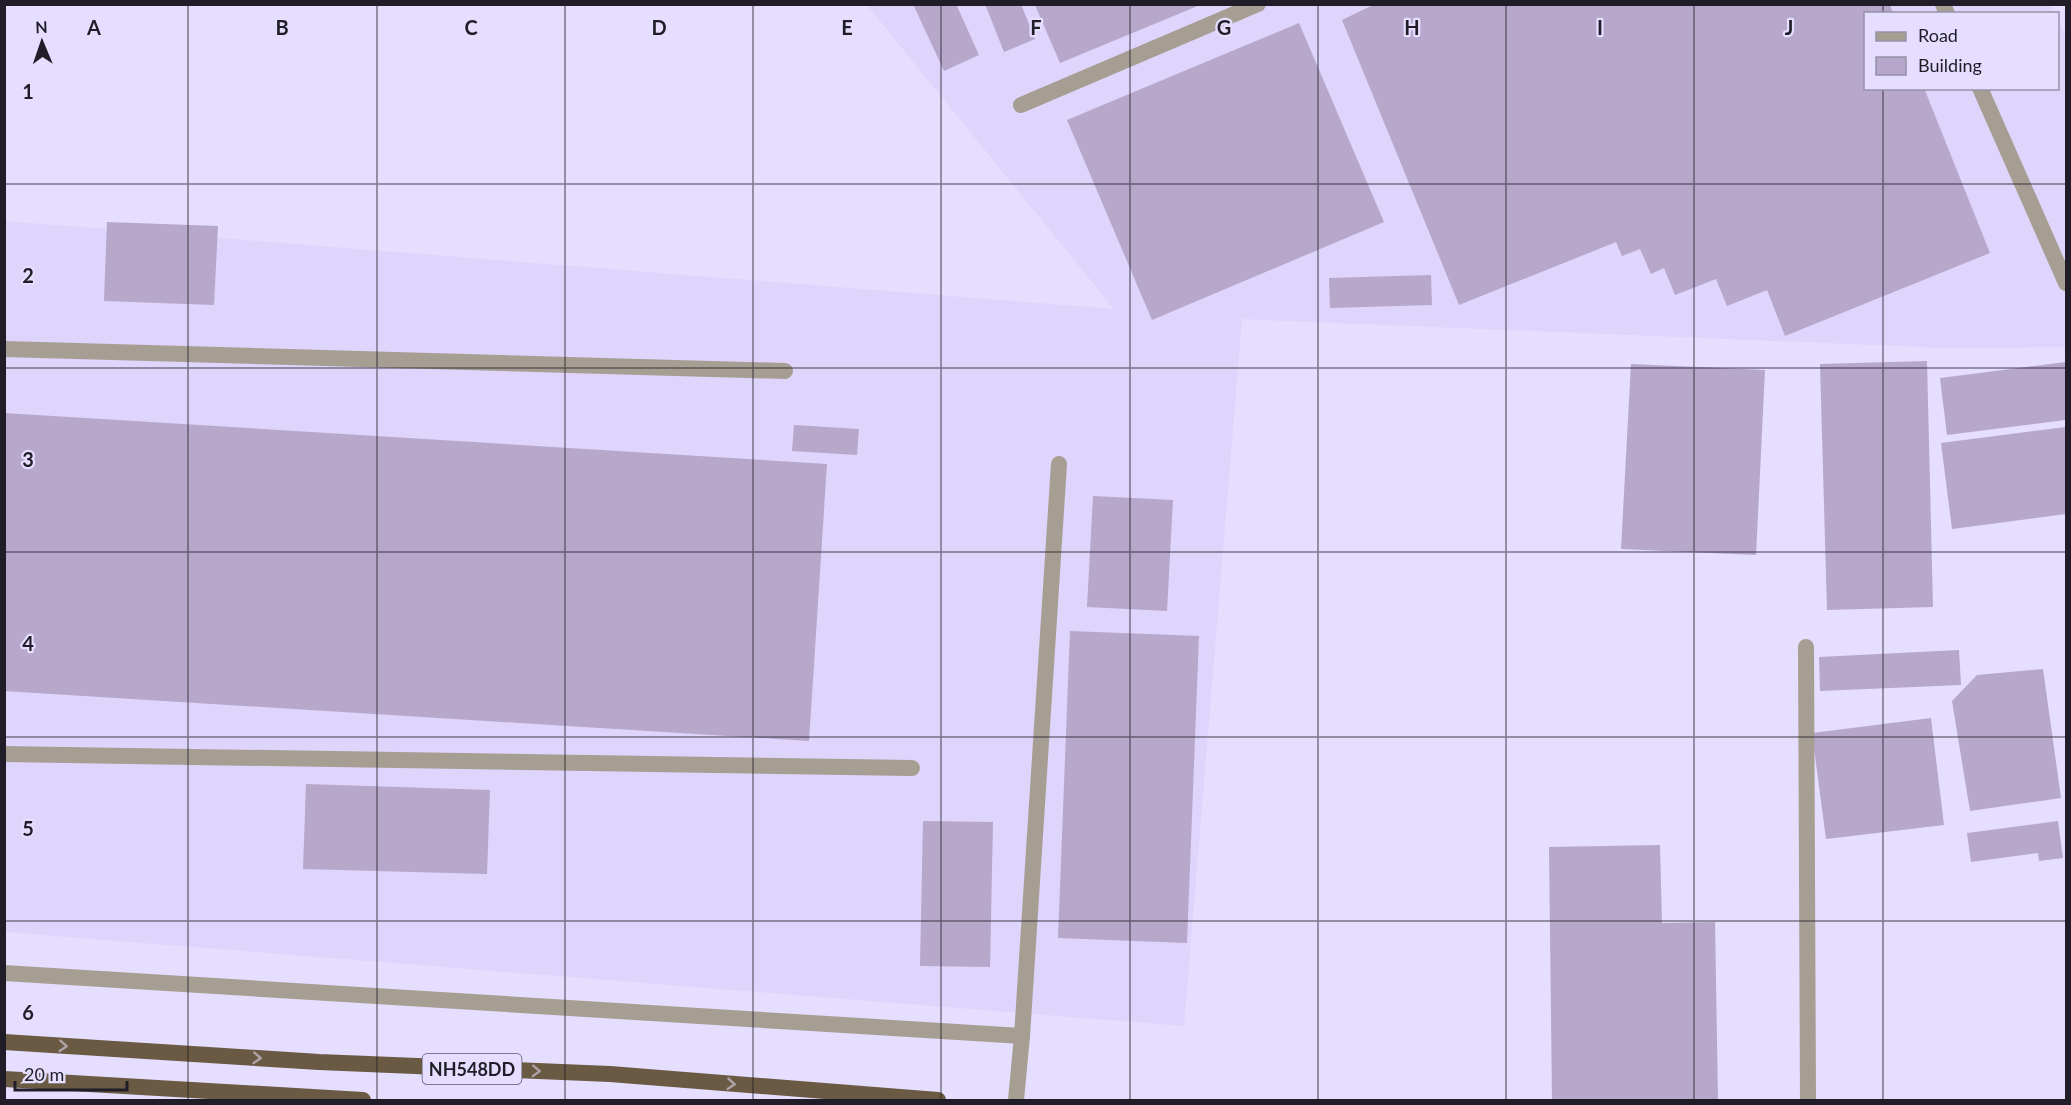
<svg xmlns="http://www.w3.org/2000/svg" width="2071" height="1105" viewBox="0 0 2071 1105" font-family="Lato,sans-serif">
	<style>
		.built { fill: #ded4fc }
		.building { fill: #b6a7cb }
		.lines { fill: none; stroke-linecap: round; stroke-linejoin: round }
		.service { stroke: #a69e92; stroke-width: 16 }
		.minor { stroke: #a69e92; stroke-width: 16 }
		.trunk { stroke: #6a5a43; stroke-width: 16 }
		.oneway { stroke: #aea3aa }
		.grid { fill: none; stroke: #201d28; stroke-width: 1.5; stroke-opacity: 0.55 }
		.labels { text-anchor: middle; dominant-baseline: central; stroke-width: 4.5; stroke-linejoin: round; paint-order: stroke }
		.shield { fill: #e5defe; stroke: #5b5768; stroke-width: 1.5 }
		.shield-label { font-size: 18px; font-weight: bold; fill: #201d28 }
		.grid-label { font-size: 20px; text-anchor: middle; font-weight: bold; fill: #201d28; stroke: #e5defe; stroke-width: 4.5; stroke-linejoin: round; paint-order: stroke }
	</style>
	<rect width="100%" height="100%" fill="#e5defe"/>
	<polygon class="built" points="2050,4 2054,13 1866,14 1866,88 2058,88 2058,20 2066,38 2066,347 1947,348 1242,319 1184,1026 5,932 4,221 1114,309 867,5"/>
	<g class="building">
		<polygon points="913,4 956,4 979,55 944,71"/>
		<polygon points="985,4 1021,4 1035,39 1004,52"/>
		<polygon points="1375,4 1890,4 1893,14 1866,14 1866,88 1924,88 1990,253 1785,336 1767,290 1727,306 1716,279 1675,295 1664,268 1651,274 1640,249 1622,256 1616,242 1459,305 1342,20"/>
		<polygon points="1035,5 1200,5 1060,63"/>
		<polygon points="1299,23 1384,222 1152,320 1067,120"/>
		<polygon points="107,222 218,226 214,305 104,301"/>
		<polygon points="1431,275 1432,305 1330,308 1329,278"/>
		<polygon points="1927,361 1933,607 1827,610 1820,364"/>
		<polygon points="2066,362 2066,420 1947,435 1940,378"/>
		<polygon points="1631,364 1765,370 1756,555 1621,549"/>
		<polygon points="4,413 827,464 809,741 4,691"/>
		<polygon points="794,425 859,429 857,455 792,451"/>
		<polygon points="2066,427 2066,514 1952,529 1941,443"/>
		<polygon points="1093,496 1173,500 1167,611 1087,607"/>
		<polygon points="1070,631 1199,636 1187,943 1058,938"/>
		<polygon points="1959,650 1961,685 1820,691 1819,657"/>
		<polygon points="2043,669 2061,798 1970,811 1952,701 1977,675"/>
		<polygon points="1931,718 1944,825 1826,839 1812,733"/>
		<polygon points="306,784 490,790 487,874 303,869"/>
		<polygon points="923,821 993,822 990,967 920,966"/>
		<polygon points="2058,821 2063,858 2039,861 2038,853 1971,862 1967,833"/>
		<polygon points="1660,845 1662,923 1715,922 1718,1100 1552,1100 1549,847"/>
	</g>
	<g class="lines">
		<g class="service">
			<polyline points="1943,4 1947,14"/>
			<polyline points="1980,88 2066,283"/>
			<polyline points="1021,105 1258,4"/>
			<polyline points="4,349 785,371"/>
			<polyline points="4,754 912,768"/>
			<polyline points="4,973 1022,1036"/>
			<polyline points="1016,1100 1022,1036 1059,464"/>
		</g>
		<polyline class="minor" points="1806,647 1808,1100"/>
		<g class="trunk">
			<polyline points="4,1042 319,1062 610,1074 938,1100"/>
			<polyline points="4,1079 363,1100"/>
		</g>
	</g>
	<defs><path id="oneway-chevron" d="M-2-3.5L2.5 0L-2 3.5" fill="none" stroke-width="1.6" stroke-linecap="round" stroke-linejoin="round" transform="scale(1.5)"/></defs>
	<g class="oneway">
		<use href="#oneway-chevron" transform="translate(63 1046) rotate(4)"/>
		<use href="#oneway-chevron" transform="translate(257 1058) rotate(4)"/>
		<use href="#oneway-chevron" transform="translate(536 1071) rotate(2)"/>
		<use href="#oneway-chevron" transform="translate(731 1084) rotate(5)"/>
	</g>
	<path class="grid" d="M188,4V1100M377,4V1100M565,4V1100M753,4V1100M941,4V1100M1130,4V1100M1318,4V1100M1506,4V1100M1694,4V1100M1883,4V14M1883,88V1100M4,184H2066M4,368H2066M4,552H2066M4,737H2066M4,921H2066"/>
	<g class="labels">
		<rect class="shield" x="422.5" y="1054" width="99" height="30" rx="4.5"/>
		<g class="shield-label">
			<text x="472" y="1069">NH548DD</text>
		</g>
	</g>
	<g class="grid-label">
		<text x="94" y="35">A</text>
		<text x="282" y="35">B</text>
		<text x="471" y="35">C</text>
		<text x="659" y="35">D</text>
		<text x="847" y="35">E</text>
		<text x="1036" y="35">F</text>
		<text x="1224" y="35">G</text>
		<text x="1412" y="35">H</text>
		<text x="1600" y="35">I</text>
		<text x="1789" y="35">J</text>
		<text x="28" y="99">1</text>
		<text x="28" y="283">2</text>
		<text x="28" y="467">3</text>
		<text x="28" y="651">4</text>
		<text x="28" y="836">5</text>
		<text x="28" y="1020">6</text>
	</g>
	<rect width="2071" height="1105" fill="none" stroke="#201d28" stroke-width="12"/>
	<rect x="1864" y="12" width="195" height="78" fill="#e5defe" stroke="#9691a8" stroke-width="1.5"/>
	<rect x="1876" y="32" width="30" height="9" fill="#a69e92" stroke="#9691a8" stroke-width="1.5"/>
	<text x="1918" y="42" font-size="18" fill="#201d28">Road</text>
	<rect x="1876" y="57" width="30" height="18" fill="#b6a7cb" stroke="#9691a8" stroke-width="1.5"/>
	<text x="1918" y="72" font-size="18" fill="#201d28">Building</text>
	<g transform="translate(42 42) rotate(358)" stroke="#e5defe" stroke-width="4.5" paint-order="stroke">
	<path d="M0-4.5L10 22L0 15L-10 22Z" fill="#201d28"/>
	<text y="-9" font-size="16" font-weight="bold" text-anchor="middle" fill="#201d28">N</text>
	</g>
	<path d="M15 1081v9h112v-9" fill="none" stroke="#201d28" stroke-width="3"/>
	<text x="24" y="1081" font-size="18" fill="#201d28" stroke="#e5defe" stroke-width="4.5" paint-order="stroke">20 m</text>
</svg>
